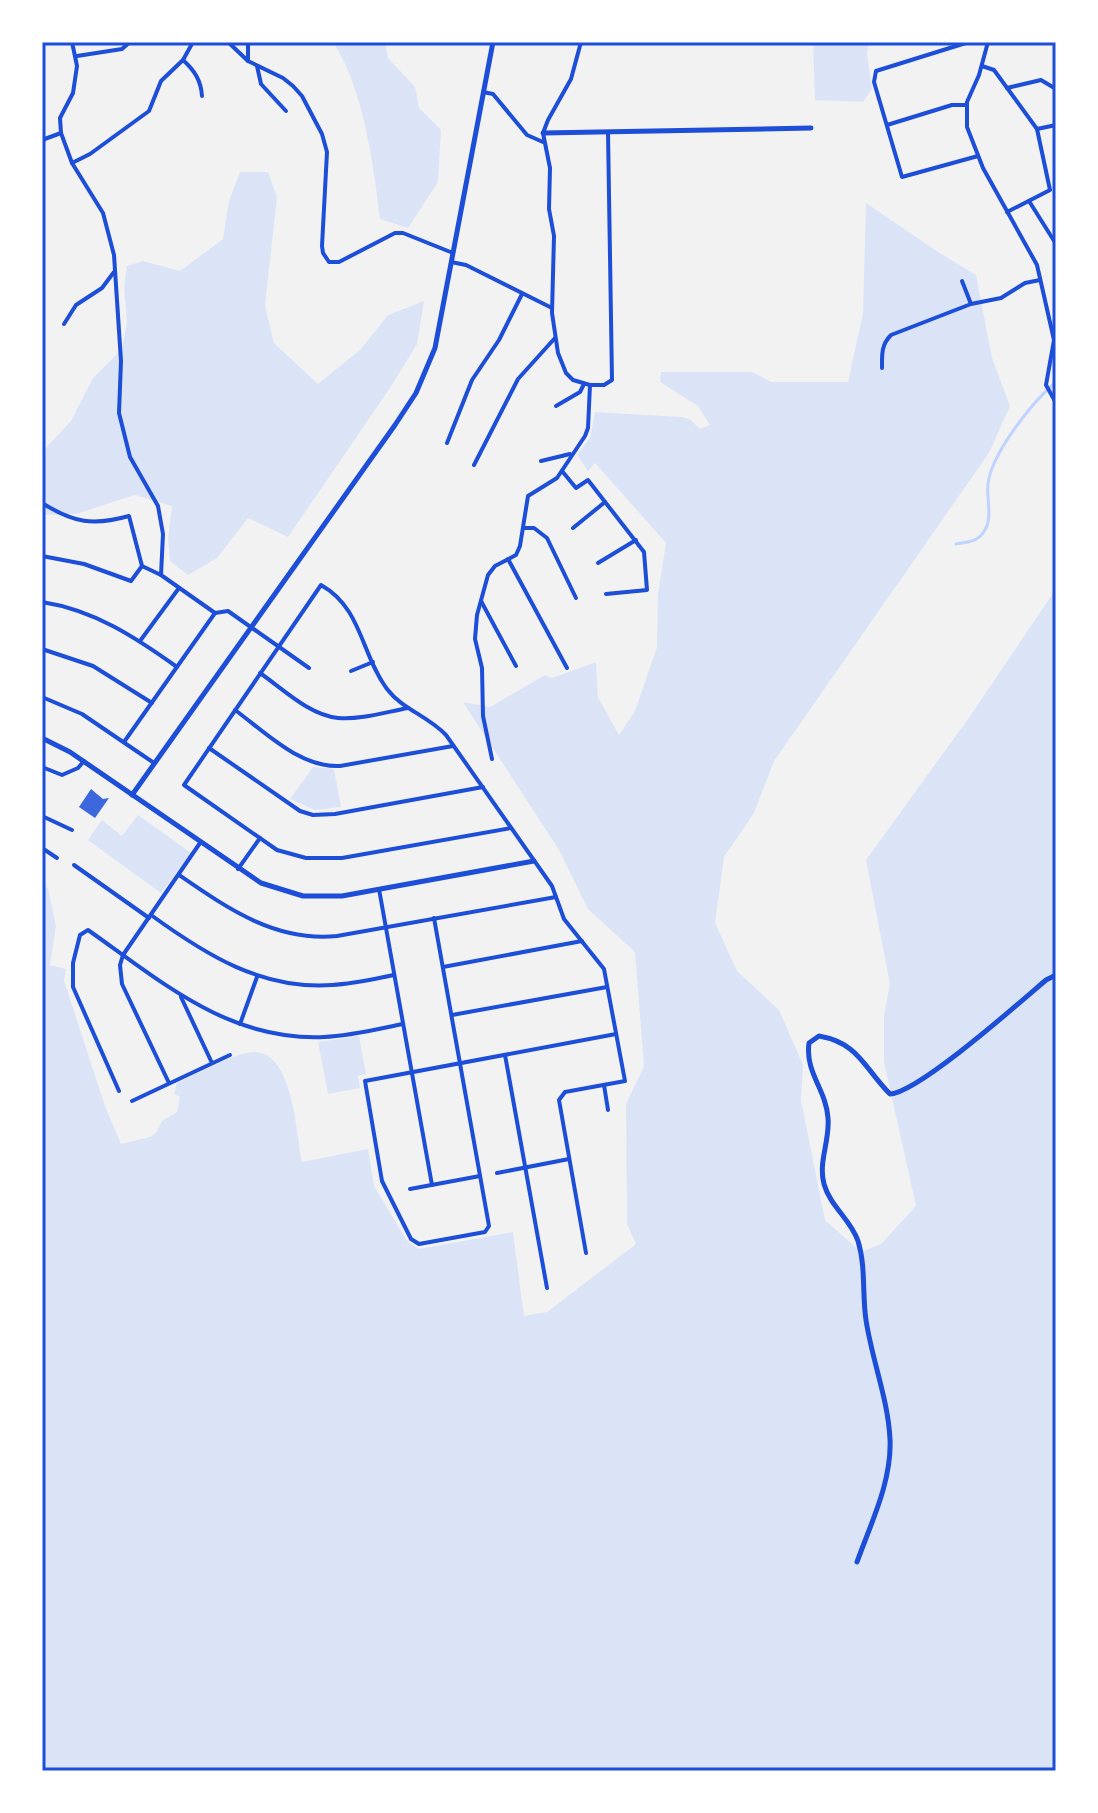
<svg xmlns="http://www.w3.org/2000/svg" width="1098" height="1813" viewBox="0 0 1098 1813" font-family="'Fira Sans',sans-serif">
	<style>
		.green { fill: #dbe4f7 }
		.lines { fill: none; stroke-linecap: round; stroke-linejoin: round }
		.stream { stroke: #bfd3fe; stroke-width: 3 }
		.building { fill: #3d67dc }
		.minor { stroke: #1d4ed8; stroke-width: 4 }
		.tertiary { stroke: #1d4ed8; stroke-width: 5 }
		.neatline { fill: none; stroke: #1d4ed8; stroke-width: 3 }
	</style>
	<rect width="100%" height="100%" fill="#f2f2f2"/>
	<g class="green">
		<path d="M333,42H385L388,58L415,87L419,108L441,130L438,182L408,228L380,219C373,163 364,90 333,42Z"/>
		<polygon points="813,42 869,42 867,53 872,89 863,102 815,100"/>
		<polygon points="240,172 268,172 277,198 265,306 274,343 318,384 361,349 388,315 424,301 417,344 390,388 288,537 248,518 217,558 188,575 170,561 168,538 172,506 135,495 76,514 42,515 42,452 71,421 93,378 122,349 127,322 124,287 127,266 143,261 180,271 223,239 229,201"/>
		<path d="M866,203L938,252L976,275L992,358L1010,406L989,453L774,761L754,813L724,857L715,923L737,971L779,1010L803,1065L801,1100L825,1220L861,1252L881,1244L916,1206L884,1062V1015L890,984L866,860L968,719L1056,589V1771H42V884L48,888L56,926L50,965L66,969L64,981L68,993L105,1106L121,1144L150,1137L156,1133L162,1121L177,1112L180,1097L174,1094L177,1083C199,1073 223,1059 246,1053C293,1041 296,1132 302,1162L368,1149L374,1186L407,1241L419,1249L513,1232L524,1316L547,1312L636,1244L627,1224L626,1104L644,1066L635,952L588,909L559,850L463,702L490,707L545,675L552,678L596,662L598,697L619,735L635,711L657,647L658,593L666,543L595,463L588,471L577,455L590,438L595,412L682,417L691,420L700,429L710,425L698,406L660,382L661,372H752L771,382H848L863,313Z"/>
		<polygon points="313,767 334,769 341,807 315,810 290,799"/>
		<polygon points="138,815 191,853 161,893 88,840 102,820 122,836"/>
		<polygon points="359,1036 366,1074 358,1076 360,1088 328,1094 318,1042"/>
	</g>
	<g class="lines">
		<path class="stream" d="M956,544C966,542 977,542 983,533C994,518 986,501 988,484C991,454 1033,401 1056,382"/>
	</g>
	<polygon class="building" points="91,789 103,799 109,798 95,818 79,807"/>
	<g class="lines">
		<g class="minor">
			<polyline points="72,42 77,66 73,93 60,118 61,133 72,163 103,213 114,255 121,361 119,413 130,457 158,506 163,534 161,575 215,613 228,611 309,668"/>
			<polyline points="228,42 248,61 283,78 293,86 302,96 322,134 327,152 322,246 323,253 329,262 339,262 395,233 403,233 453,253"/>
			<polyline points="248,42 248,61"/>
			<polyline points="581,42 571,79 548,120 543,133 550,168 549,209 554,236 552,313 558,353 566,373 573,380 590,385 604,385 612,380 608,132"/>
			<polyline points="969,42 876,71 874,82 902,177 978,156"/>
			<polyline points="988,42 979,75 967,102 967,127 983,168 1037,265 1054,340 1046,385 1056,403"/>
			<polyline points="77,56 122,49 130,42"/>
			<path d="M183,60C194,70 201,80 202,96"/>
			<polyline points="257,66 261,84 286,111"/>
			<polyline points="982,66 994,70 1037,129 1050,190 1007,212"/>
			<polyline points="1007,88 1041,80 1056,89"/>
			<polyline points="483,92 493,94 527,135 543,142"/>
			<polyline points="887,125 952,105 966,105"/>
			<polyline points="1037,129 1056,125"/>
			<polyline points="42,140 61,133"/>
			<polyline points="72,163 90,154 149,111 161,81 183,60 193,42"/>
			<polyline points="1029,201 1056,244"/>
			<polyline points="451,262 466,265 552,308"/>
			<polyline points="962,281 971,304"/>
			<polyline points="64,324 76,305 102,288 114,272"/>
			<path d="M882,368C882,355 881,345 891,335L971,304L1001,298L1025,283L1040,280"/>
			<polyline points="556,406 580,392 584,384"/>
			<polyline points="42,414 42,418"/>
			<polyline points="447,443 472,380 499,340 522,294"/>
			<polyline points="541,461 570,454"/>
			<polyline points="474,465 518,379 555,338"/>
			<polyline points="562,471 576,488 588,480 644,552 647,590 606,594"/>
			<path d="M42,503C74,523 93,526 129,516L142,566L161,575"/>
			<polyline points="524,528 534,528 547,538 576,598"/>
			<polyline points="573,528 605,502"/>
			<polyline points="42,556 84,564 131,581 142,566"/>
			<polyline points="508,559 567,668"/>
			<polyline points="598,563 636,540"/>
			<polyline points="481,601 516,666"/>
			<path d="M42,602C94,610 135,637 177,667"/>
			<polyline points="140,641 179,588"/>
			<polyline points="42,649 93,666 152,703"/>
			<polyline points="351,671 373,662"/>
			<path d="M260,673C283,689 309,715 338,718C360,720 386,712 408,708"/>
			<polyline points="42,697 82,714 154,763"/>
			<path d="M235,710C265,732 300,768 340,766L453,746"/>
			<polyline points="124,742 215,613"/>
			<polyline points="209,748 300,811 313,815 335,814 483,787"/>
			<polyline points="492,759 483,716 482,668 475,639 477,615 488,575 495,566 516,555 520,546 528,496 557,478 585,436 588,428 590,385"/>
			<polyline points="42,767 62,775 78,768 84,761"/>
			<polyline points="42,816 72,830"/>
			<path d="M511,828L342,858H306L277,850L184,785L321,585C362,608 361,654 387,689C402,709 428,716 446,735L552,886L564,919L604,969L625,1081L565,1092L559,1100L586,1253"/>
			<polyline points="42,848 57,858"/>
			<polyline points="74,865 149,918"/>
			<polyline points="238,869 260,838"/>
			<path d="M179,875C227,908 275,942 337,936L556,897"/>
			<polyline points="379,889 432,1185"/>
			<path d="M151,915C206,955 262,990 332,985C353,984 374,979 394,975"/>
			<path d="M434,918L489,1226L485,1232L419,1244L411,1239L382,1181L365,1081C448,1065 532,1050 616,1034"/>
			<polyline points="443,967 582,941"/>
			<polyline points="181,997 212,1063"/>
			<polyline points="452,1015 607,987"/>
			<polyline points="240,1024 257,977"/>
			<polyline points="505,1055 547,1288"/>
			<polyline points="169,1083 122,984 120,965 123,955 200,843"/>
			<polyline points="604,1085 608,1110"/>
			<path d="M119,1091L73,987V963L80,935L88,930C162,982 228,1041 324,1037C351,1036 378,1029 403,1024"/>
			<polyline points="132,1101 230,1055"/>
			<polyline points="497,1173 569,1159"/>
			<polyline points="410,1189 480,1176"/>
		</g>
		<g class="tertiary">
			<polyline points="543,133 811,128"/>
			<polyline points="42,738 70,752 261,883 303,896 342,896 534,861"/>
			<polyline points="132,795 395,425 416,393 435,348 493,42"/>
			<path d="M857,1562C871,1523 892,1481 890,1439C888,1399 872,1360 866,1320C862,1294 866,1267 858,1241C851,1220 830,1206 824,1184C818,1162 830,1141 828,1118C826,1089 805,1073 809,1043L819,1036C859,1043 864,1068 890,1094C919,1092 1019,1003 1046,980L1056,975"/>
		</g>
	</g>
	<rect width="1098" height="1813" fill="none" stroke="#ffffff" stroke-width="88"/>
	<rect x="44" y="44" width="1010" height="1725" class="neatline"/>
</svg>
